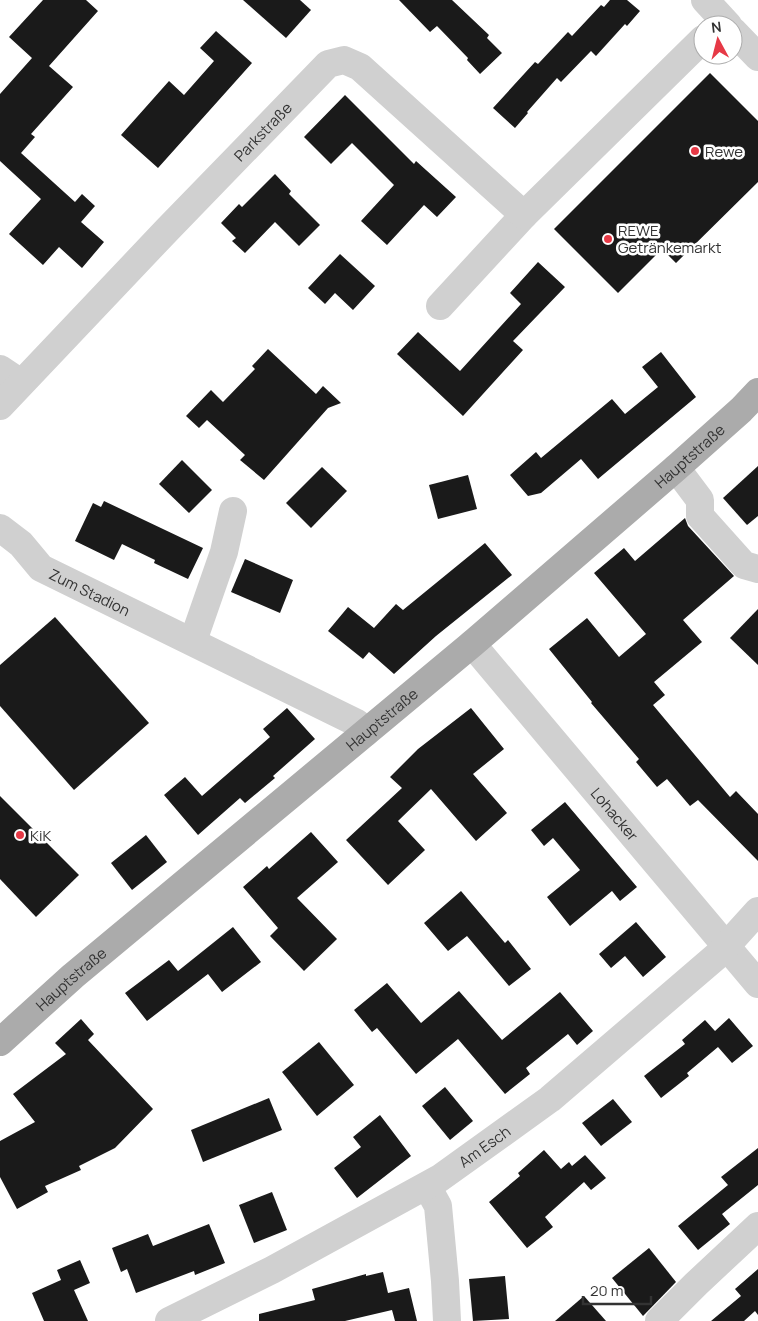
<svg xmlns="http://www.w3.org/2000/svg" width="758" height="1321" viewBox="0 0 758 1321" font-family="Manrope,sans-serif">
	<style>
		.building { fill: #1a1a1a }
		.lines { fill: none; stroke-linecap: round; stroke-linejoin: round }
		.minor { stroke: #d0d0d0; stroke-width: 28 }
		.major { stroke: #ababab; stroke-width: 28 }
		.poi-dot { fill: #e63946; stroke: #fff; stroke-width: 2 }
		.labels { text-anchor: middle; dominant-baseline: central; stroke-width: 5; stroke-linejoin: round; paint-order: stroke }
		.street-label { font-size: 15px; fill: #333; stroke: #fff }
		.poi-label { font-size: 15px; fill: #333; stroke: #fff; text-anchor: start }
	</style>
	<rect width="100%" height="100%" fill="#fff"/>
	<g class="building">
		<polygon points="43,0 86,0 98,11 49,66 73,87 31,134 35,137 21,153 75,202 82,194 95,206 81,222 104,242 82,268 59,247 43,265 9,234 41,199 0,161 0,94 32,58 9,37"/>
		<polygon points="243,0 300,0 311,10 286,38"/>
		<polygon points="399,0 452,0 489,35 487,38 502,53 480,74 467,60 468,58 437,26 430,32"/>
		<polygon points="610,0 627,0 640,11 627,26 625,24 596,56 591,51 561,82 557,78 527,112 528,113 515,128 493,108 535,62 538,64 568,32 572,36 601,5 604,7"/>
		<polygon points="216,31 252,63 158,168 121,135 169,81 184,95 214,61 200,48"/>
		<polygon points="710,73 758,121 758,182 676,263 662,249 618,293 554,229"/>
		<polygon points="345,95 414,164 416,161 456,197 437,217 424,205 387,245 361,221 394,185 352,143 331,164 304,137"/>
		<polygon points="275,174 291,191 289,194 320,225 299,246 275,222 245,253 232,241 236,238 221,223 239,204 242,207"/>
		<polygon points="340,254 375,286 353,310 335,293 325,304 308,288"/>
		<polygon points="538,262 565,287 513,341 523,350 463,416 397,354 418,332 460,371 521,304 510,293"/>
		<polygon points="268,349 316,394 323,386 341,403 328,408 264,480 240,460 245,455 207,420 199,428 186,416 211,390 223,402 255,369 252,366"/>
		<polygon points="661,352 696,397 598,479 581,459 541,493 528,496 510,475 536,452 541,458 612,399 625,414 658,387 642,367"/>
		<polygon points="182,460 212,490 189,513 159,484"/>
		<polygon points="758,466 758,516 747,525 723,498"/>
		<polygon points="322,467 347,491 311,528 286,503"/>
		<polygon points="468,475 477,509 438,519 429,485"/>
		<polygon points="104,501 203,548 188,579 154,563 155,560 122,544 114,560 75,541 93,503 101,507"/>
		<polygon points="685,518 688,526 734,576 683,620 702,642 654,682 665,695 653,705 730,797 736,791 758,814 758,861 698,800 690,806 667,779 657,787 636,762 639,759 591,703 592,702 549,649 587,618 619,657 646,634 594,573 624,548 635,561"/>
		<polygon points="485,543 512,575 436,636 394,674 369,652 363,659 328,631 348,607 374,628 396,604 403,610"/>
		<polygon points="245,559 293,580 280,613 231,592"/>
		<polygon points="758,609 758,665 730,638"/>
		<polygon points="55,617 149,723 74,790 0,706 0,665"/>
		<polygon points="287,708 315,739 273,776 275,778 245,803 240,798 198,835 164,795 185,777 202,796 270,737 263,729"/>
		<polygon points="471,708 504,749 473,774 507,813 476,841 431,789 398,821 425,850 388,885 346,840 402,788 390,777 418,749"/>
		<polygon points="0,796 79,875 36,917 0,879"/>
		<polygon points="565,802 637,887 620,901 612,891 570,926 547,897 580,870 553,838 544,846 531,830"/>
		<polygon points="311,832 338,862 297,898 337,939 304,971 270,936 278,928 243,887 267,866 269,869"/>
		<polygon points="146,835 167,862 132,890 111,863"/>
		<polygon points="461,891 505,943 508,940 531,969 509,986 467,936 448,951 424,923"/>
		<polygon points="636,922 666,957 643,977 625,956 611,968 599,954"/>
		<polygon points="233,927 261,962 222,992 208,974 147,1021 125,993 169,960 178,971"/>
		<polygon points="387,983 421,1023 459,991 502,1040 560,992 593,1031 577,1045 568,1034 526,1068 530,1074 505,1094 458,1039 416,1074 377,1028 372,1032 354,1010"/>
		<polygon points="729,1018 753,1046 732,1063 718,1047 687,1073 689,1076 661,1098 644,1076 685,1044 682,1040 705,1020 715,1031"/>
		<polygon points="81,1019 94,1034 88,1040 153,1109 115,1148 79,1166 81,1170 45,1186 48,1192 17,1209 0,1177 0,1141 35,1122 13,1094 66,1054 55,1043"/>
		<polygon points="319,1042 354,1085 317,1116 282,1072"/>
		<polygon points="445,1087 473,1121 450,1140 422,1106"/>
		<polygon points="269,1098 282,1130 203,1162 191,1130"/>
		<polygon points="613,1099 632,1122 601,1146 582,1123"/>
		<polygon points="380,1115 411,1156 357,1198 334,1168 361,1147 353,1137"/>
		<polygon points="758,1148 758,1185 722,1214 730,1224 698,1250 678,1226 728,1185 721,1177"/>
		<polygon points="544,1150 561,1169 569,1162 572,1166 585,1155 606,1178 591,1190 584,1182 545,1217 553,1227 527,1248 489,1202 520,1176 518,1173"/>
		<polygon points="272,1192 287,1230 254,1243 239,1205"/>
		<polygon points="209,1224 225,1263 195,1275 194,1271 136,1293 127,1269 121,1272 112,1248 148,1234 153,1246"/>
		<polygon points="649,1248 676,1282 643,1316 612,1278"/>
		<polygon points="80,1260 90,1283 74,1290 88,1321 44,1321 32,1293 61,1280 57,1270"/>
		<polygon points="758,1269 758,1315 755,1311 744,1321 711,1321 741,1296 735,1289"/>
		<polygon points="383,1272 388,1293 409,1288 417,1321 395,1321 392,1310 345,1321 259,1321 259,1314 315,1300 312,1289 366,1274 366,1276"/>
		<polygon points="505,1276 509,1319 473,1321 469,1279"/>
		<polygon points="584,1296 606,1321 555,1321"/>
	</g>
	<g class="lines">
		<g class="minor">
			<polyline points="705,0 728,25"/>
			<polyline points="733,31 758,57"/>
			<polyline points="440,306 524,215"/>
			<polyline points="0,369 21,383"/>
			<path id="s1" d="M0,406L167,230L328,64L344,60L360,67L524,215L703,39"/>
			<polyline points="676,468 700,500 700,516 744,565 758,569"/>
			<path id="s2" d="M0,528L21,544L41,568L357,723L365,733"/>
			<polyline points="193,641 224,552 233,511"/>
			<path id="s3" d="M472,644L758,984"/>
			<polyline points="427,1186 438,1206 445,1281 447,1321"/>
			<path id="s4" d="M169,1321L272,1270L440,1178L550,1099L719,954L758,911"/>
			<polyline points="659,1321 696,1284 758,1226"/>
		</g>
		<path class="major" id="s5" d="M0,1042L73,976L472,644L676,468L741,410L758,392"/>
	</g>
	<g class="poi-dot">
		<circle cx="695" cy="151" r="5"/>
		<circle cx="608" cy="239" r="5"/>
		<circle cx="20" cy="835" r="5"/>
	</g>
	<g class="labels">
		<g class="street-label">
			<text stroke="none"><textPath href="#s1" startOffset="380">Parkstraße</textPath></text>
			<text stroke="none"><textPath href="#s5" startOffset="905">Hauptstraße</textPath></text>
			<text stroke="none"><textPath href="#s2" startOffset="112">Zum Stadion</textPath></text>
			<text stroke="none"><textPath href="#s5" startOffset="500">Hauptstraße</textPath></text>
			<text stroke="none"><textPath href="#s3" startOffset="222">Lohacker</textPath></text>
			<text stroke="none"><textPath href="#s5" startOffset="95">Hauptstraße</textPath></text>
			<text stroke="none"><textPath href="#s4" startOffset="361">Am Esch</textPath></text>
		</g>
		<g class="poi-label">
			<text x="705" y="151">Rewe</text>
			<text x="618" y="230">REWE<tspan x="618" dy="17">Getränkemarkt</tspan></text>
			<text x="30" y="835">KiK</text>
		</g>
	</g>
	<g transform="translate(718 40) rotate(353)"><circle r="24" fill="#ffffff" stroke="#adadad"/>
	<path d="M0-4L9 19L0 12L-9 19Z" fill="#e63946"/>
	<text y="-8" font-size="14" font-weight="bold" text-anchor="middle" fill="#333333">N</text>
	</g>
	<path d="M583 1296v8h68v-8" fill="none" stroke="#333333" stroke-width="2.5"/>
	<text x="590" y="1296" font-size="15" fill="#333333" stroke="#ffffff" stroke-width="4" paint-order="stroke">20 m</text>
</svg>
